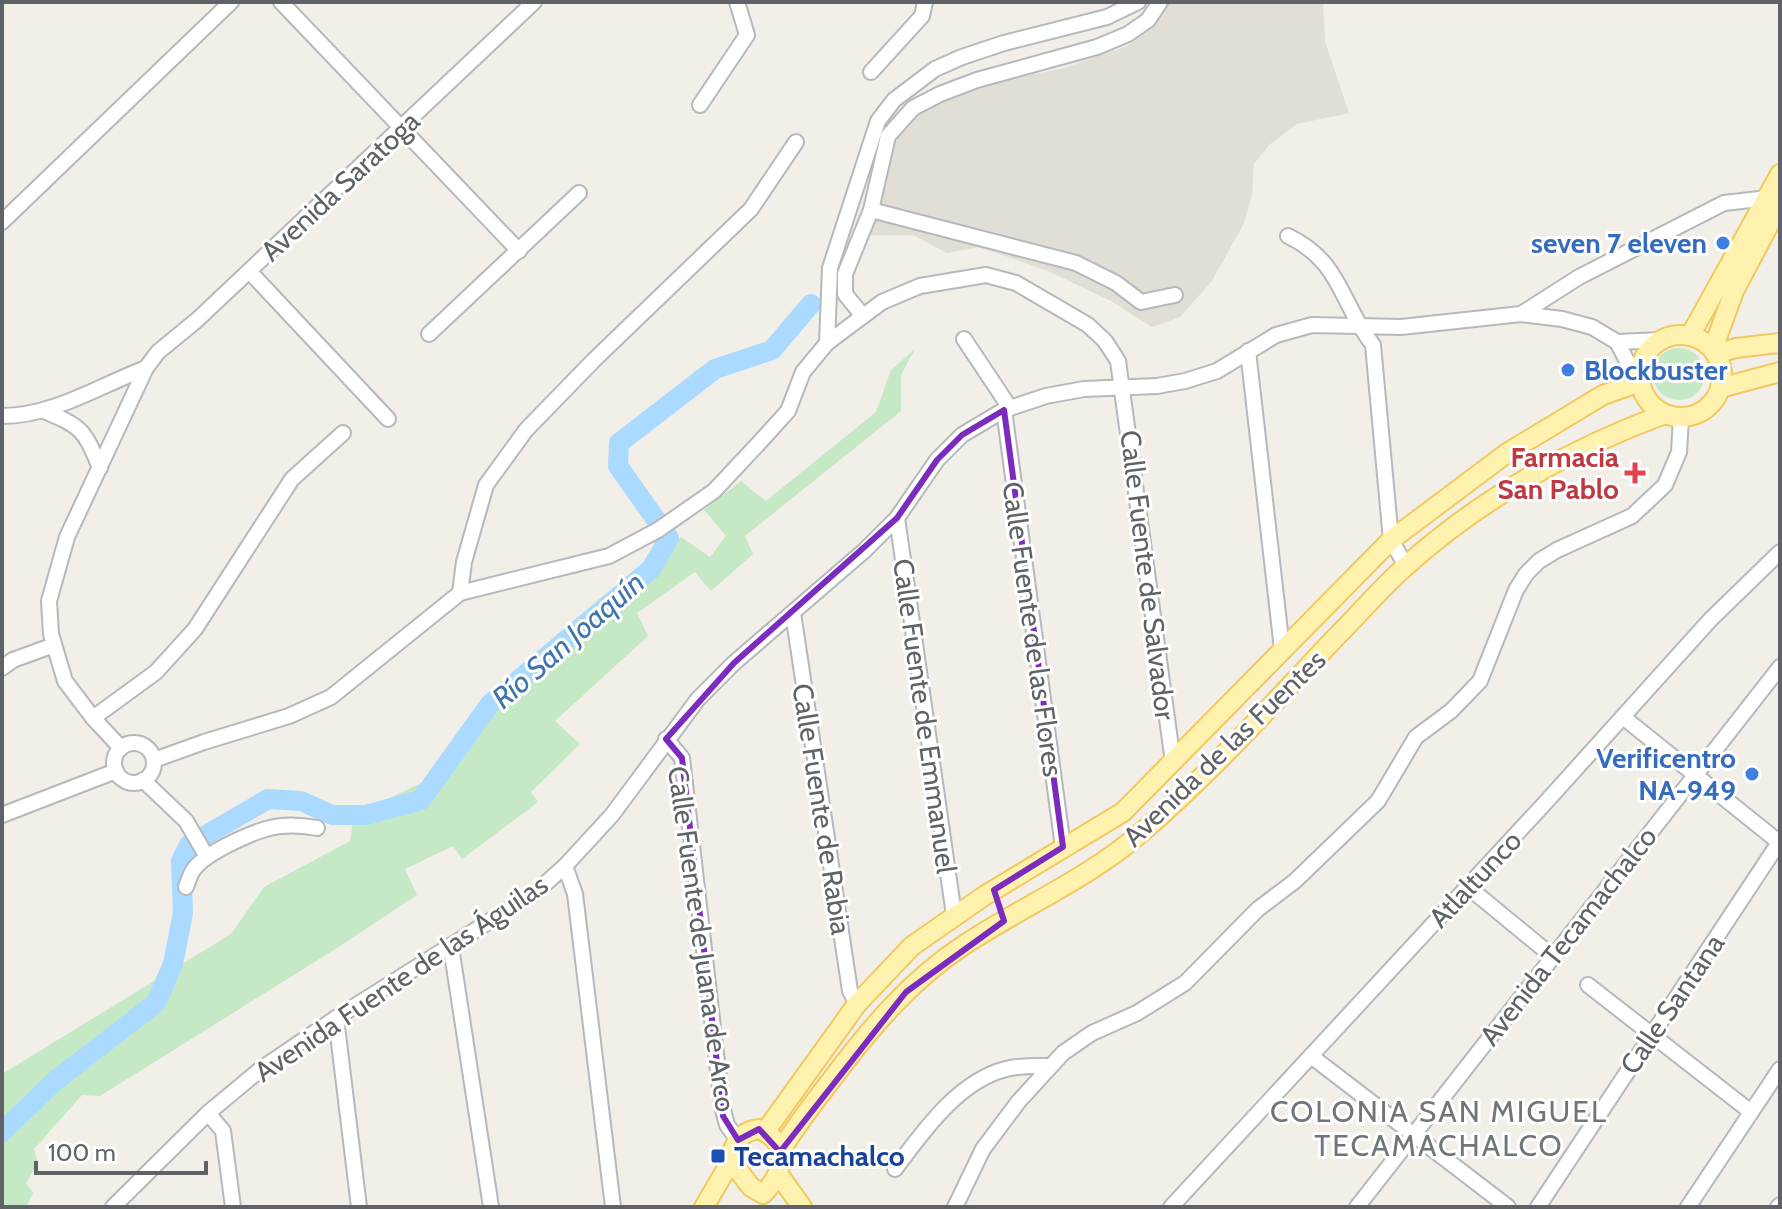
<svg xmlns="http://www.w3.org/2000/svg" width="1782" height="1209" viewBox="0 0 1782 1209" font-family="Cabin,sans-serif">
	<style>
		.education { fill: #e1ded6 }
		.green { fill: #c5e8c5 }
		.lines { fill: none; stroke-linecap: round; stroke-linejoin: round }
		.river { stroke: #aadaff; stroke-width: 20 }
		.minor-casing { stroke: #b5b8bc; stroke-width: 18 }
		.major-casing { stroke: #f2c960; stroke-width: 22 }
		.minor { stroke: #fff; stroke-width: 14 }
		.major { stroke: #fff2af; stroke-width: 18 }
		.marked { fill: none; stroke: #7b2cbf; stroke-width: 6; stroke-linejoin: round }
		.shop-dot { fill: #3f7fe0; stroke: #fff; stroke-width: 3 }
		.health-dot { fill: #e0444e; stroke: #fff; stroke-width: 3 }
		.transit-dot { fill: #1a4fb4; stroke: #fff; stroke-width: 3 }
		.labels { text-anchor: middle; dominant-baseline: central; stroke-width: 6; stroke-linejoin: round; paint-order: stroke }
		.street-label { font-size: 28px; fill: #5f6368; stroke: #fff }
		.shop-label { font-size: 28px; font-weight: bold; fill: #366cbe; stroke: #fff; text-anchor: end }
		.health-label { font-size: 28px; font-weight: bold; fill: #be3a42; stroke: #fff; text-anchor: end }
		.transit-label { font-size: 28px; font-weight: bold; fill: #164399; stroke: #fff; text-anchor: start }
		.water-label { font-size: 30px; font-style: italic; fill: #4174aa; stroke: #fff }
		.neighbourhood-label { font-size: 30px; letter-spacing: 2px; fill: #70757a; stroke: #fff }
	</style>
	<rect width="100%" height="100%" fill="#f1efe8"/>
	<polygon class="education" points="1167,2 1323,2 1325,41 1349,113 1297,124 1269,145 1254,164 1252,195 1244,223 1212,281 1180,317 1152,327 1111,301 1048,271 980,247 947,253 913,235 869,235 880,208 878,197 890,142 922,109 1005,80 1064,68 1127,46 1148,31"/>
	<g class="green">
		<circle cx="1679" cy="374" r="26"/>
		<polygon points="915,349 901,375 901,411 745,536 753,554 711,591 695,572 637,613 648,636 555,721 580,744 531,792 538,802 462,859 453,846 405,869 417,895 337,948 100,1096 82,1095 34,1149 38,1164 26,1183 33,1193 26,1207 2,1207 2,1074 231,934 264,887 350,841 354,815 436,776 489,701 624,595 681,537 710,557 726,536 704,510 741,481 766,501 876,412 891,370"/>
	</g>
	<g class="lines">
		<polyline class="river" points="2,1132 55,1081 156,1003 173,964 183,913 181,861 189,845 268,799 301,801 332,815 366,815 421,800 490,704 651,569 669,538 618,466 619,443 715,369 772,350 811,304"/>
		<g class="minor-casing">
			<g id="minor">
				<polyline points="281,2 519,251"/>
				<polyline points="871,72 922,16 925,2"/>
				<polyline points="700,105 747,35 737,2"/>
				<polyline points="871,210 1076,263 1116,283 1141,302 1175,295"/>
				<polyline points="2,222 231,2"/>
				<path d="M1288,236C1342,262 1340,303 1373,345L1391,540L1406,566"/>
				<polyline points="249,271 388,419"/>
				<polyline points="1521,314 1579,277 1724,203 1768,198"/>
				<polyline points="863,316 845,294 845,274 871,210 888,136 913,108 940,94 977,80 1097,47 1128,34 1148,20 1160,2"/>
				<polyline points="429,334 579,193"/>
				<polyline points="964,339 1010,408"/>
				<polyline points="1617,342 1627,361 1640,372"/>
				<polyline points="827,343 830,268 878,121 894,100 935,69 962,57 1004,43 1107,17 1138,2"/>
				<polyline points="1248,351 1282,649"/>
				<polyline points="1004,410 1063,847"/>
				<path d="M44,411C82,427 84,429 100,468"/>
				<path d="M2,416C53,416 99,386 146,368"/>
				<polyline points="897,518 954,915"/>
				<polyline points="460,593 464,562 486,485 526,430 594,360 751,209 796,142"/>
				<polyline points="793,613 850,991 857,1004"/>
				<polyline points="2,668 13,660 54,645"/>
				<polyline points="1623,717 1780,843"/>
				<polyline points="93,718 156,672 195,629 292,479 343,433"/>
				<polyline points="666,739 682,758 722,1106 727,1125 738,1140"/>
				<circle cx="134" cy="763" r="20"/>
				<polyline points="121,748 93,718 65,681 51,634 49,601 67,537 146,368 158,352 197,320 534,2"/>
				<polyline points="154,760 204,742 289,716 331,697 460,593 609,556 658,530 714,491 759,443 788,411 803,372 827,343 882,302 920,286 986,275 1016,283 1088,325 1105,341 1118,361 1173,762"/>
				<polyline points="143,780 186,821 207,857"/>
				<polyline points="2,815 116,771"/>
				<polyline points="565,866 575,894 613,1207"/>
				<polyline points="1467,886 1552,956"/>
				<path d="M186,887C188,882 190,874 194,869C206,853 246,835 266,829C282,824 301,825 317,828"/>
				<polyline points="451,947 491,1207"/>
				<polyline points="1588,985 1751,1112"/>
				<polyline points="336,1018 359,1207"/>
				<polyline points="1311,1056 1508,1207"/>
				<polyline points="208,1113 223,1131 233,1207"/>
				<path d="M895,1169C923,1132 958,1081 1006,1069C1021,1065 1036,1066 1050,1066"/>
				<polyline points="113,1207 208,1113 261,1069 336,1018 536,892 565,866 612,815 698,699 734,663 864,551 897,518 937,460 962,435 1004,410 1046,396 1084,389 1157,386 1185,381 1217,371 1276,335 1312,325 1401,327 1521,314 1562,319 1592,327 1617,342 1661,340"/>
				<polyline points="955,1207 983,1149 1019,1101 1063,1053 1092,1033 1137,1013 1185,983 1258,909 1295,881 1378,801 1416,737 1451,711 1480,681 1516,590 1526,574 1539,561 1557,550 1632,516 1665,485 1679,452 1681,417"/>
				<polyline points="1171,1207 1546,802 1710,620 1780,552"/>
				<polyline points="1357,1207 1780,667"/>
				<polyline points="1538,1207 1780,841"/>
				<polyline points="1688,1207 1780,1069"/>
				<polyline points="1778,1207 1780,1205"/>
			</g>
		</g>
		<g class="major-casing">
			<g id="major">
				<circle cx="1681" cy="376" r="41"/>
				<polyline points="1690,336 1780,174"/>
				<polyline points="1713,349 1734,291 1780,204"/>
				<polyline points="1716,354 1736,348 1780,343"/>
				<polyline points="1720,388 1780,372"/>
				<path d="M759,1129C792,1143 784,1173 763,1194L751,1187L731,1161C732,1144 741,1131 759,1129Z"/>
				<polyline points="765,1132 857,1004 912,946 984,896 1123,812 1391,540 1507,453 1603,395 1640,382"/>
				<path d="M780,1152C794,1128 812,1105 829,1083C868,1031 909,981 964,945C1023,906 1088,879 1142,832C1212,772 1274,702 1338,635C1361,612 1382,587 1406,566C1480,499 1572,448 1665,414"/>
				<polyline points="779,1175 802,1207"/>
				<polyline points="704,1207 731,1161"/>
			</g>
		</g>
		<use href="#minor" class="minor"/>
		<use href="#major" class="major"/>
	</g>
	<path class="marked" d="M1004,410L1063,847L994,890L1004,921L906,992L780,1152L759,1129L738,1140L723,1116L682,758L666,739L734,663L897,518L937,460L962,435Z"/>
	<g class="shop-dot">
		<circle cx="1723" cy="243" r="8"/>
		<circle cx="1568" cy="370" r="8"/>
		<circle cx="1752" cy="774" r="8"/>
	</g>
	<path class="health-dot" d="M1631 461h8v8h8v8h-8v8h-8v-8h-8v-8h8z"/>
	<rect class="transit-dot" x="710" y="1148" width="16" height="16" rx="4"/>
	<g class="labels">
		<g class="street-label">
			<text transform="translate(340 186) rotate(-43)">Avenida Saratoga</text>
			<text transform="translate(1148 575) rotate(83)">Calle Fuente de Salvador</text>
			<text transform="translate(1033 629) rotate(82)">Calle Fuente de las Flores</text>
			<text transform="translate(925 716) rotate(82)">Calle Fuente de Emmanuel</text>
			<text transform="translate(1224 748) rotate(-44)">Avenida de las Fuentes</text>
			<text transform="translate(822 809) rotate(81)">Calle Fuente de Rabia</text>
			<text transform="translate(1475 879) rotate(-47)">Atlaltunco</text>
			<text transform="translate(1568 936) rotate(-52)">Avenida Tecamachalco</text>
			<text transform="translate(702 939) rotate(82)">Calle Fuente de Juana de Arco</text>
			<text transform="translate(401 978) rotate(-34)">Avenida Fuente de las Águilas</text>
			<text transform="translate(1672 1004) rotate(-56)">Calle Santana</text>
		</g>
		<g class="shop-label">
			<text x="1707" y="243">seven 7 eleven</text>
			<text x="1584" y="370" text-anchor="start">Blockbuster</text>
			<text x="1736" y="758">Verificentro<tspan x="1736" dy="32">NA-949</tspan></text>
		</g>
		<g class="health-label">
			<text x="1619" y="457">Farmacia<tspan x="1619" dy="32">San Pablo</tspan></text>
		</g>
		<g class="transit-label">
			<text x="734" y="1156">Tecamachalco</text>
		</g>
		<g class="water-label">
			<text transform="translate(568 640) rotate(-41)">Río San Joaquín</text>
		</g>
		<g class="neighbourhood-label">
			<text x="1439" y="1111">COLONIA SAN MIGUEL<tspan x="1439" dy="34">TECAMACHALCO</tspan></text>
		</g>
	</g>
	<rect width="1782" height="1209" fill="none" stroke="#5f6368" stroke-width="8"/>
	<path d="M36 1161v12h170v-12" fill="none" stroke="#5f6368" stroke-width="4"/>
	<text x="48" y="1161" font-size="24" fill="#5f6368" stroke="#ffffff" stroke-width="6" paint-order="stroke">100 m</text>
</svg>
